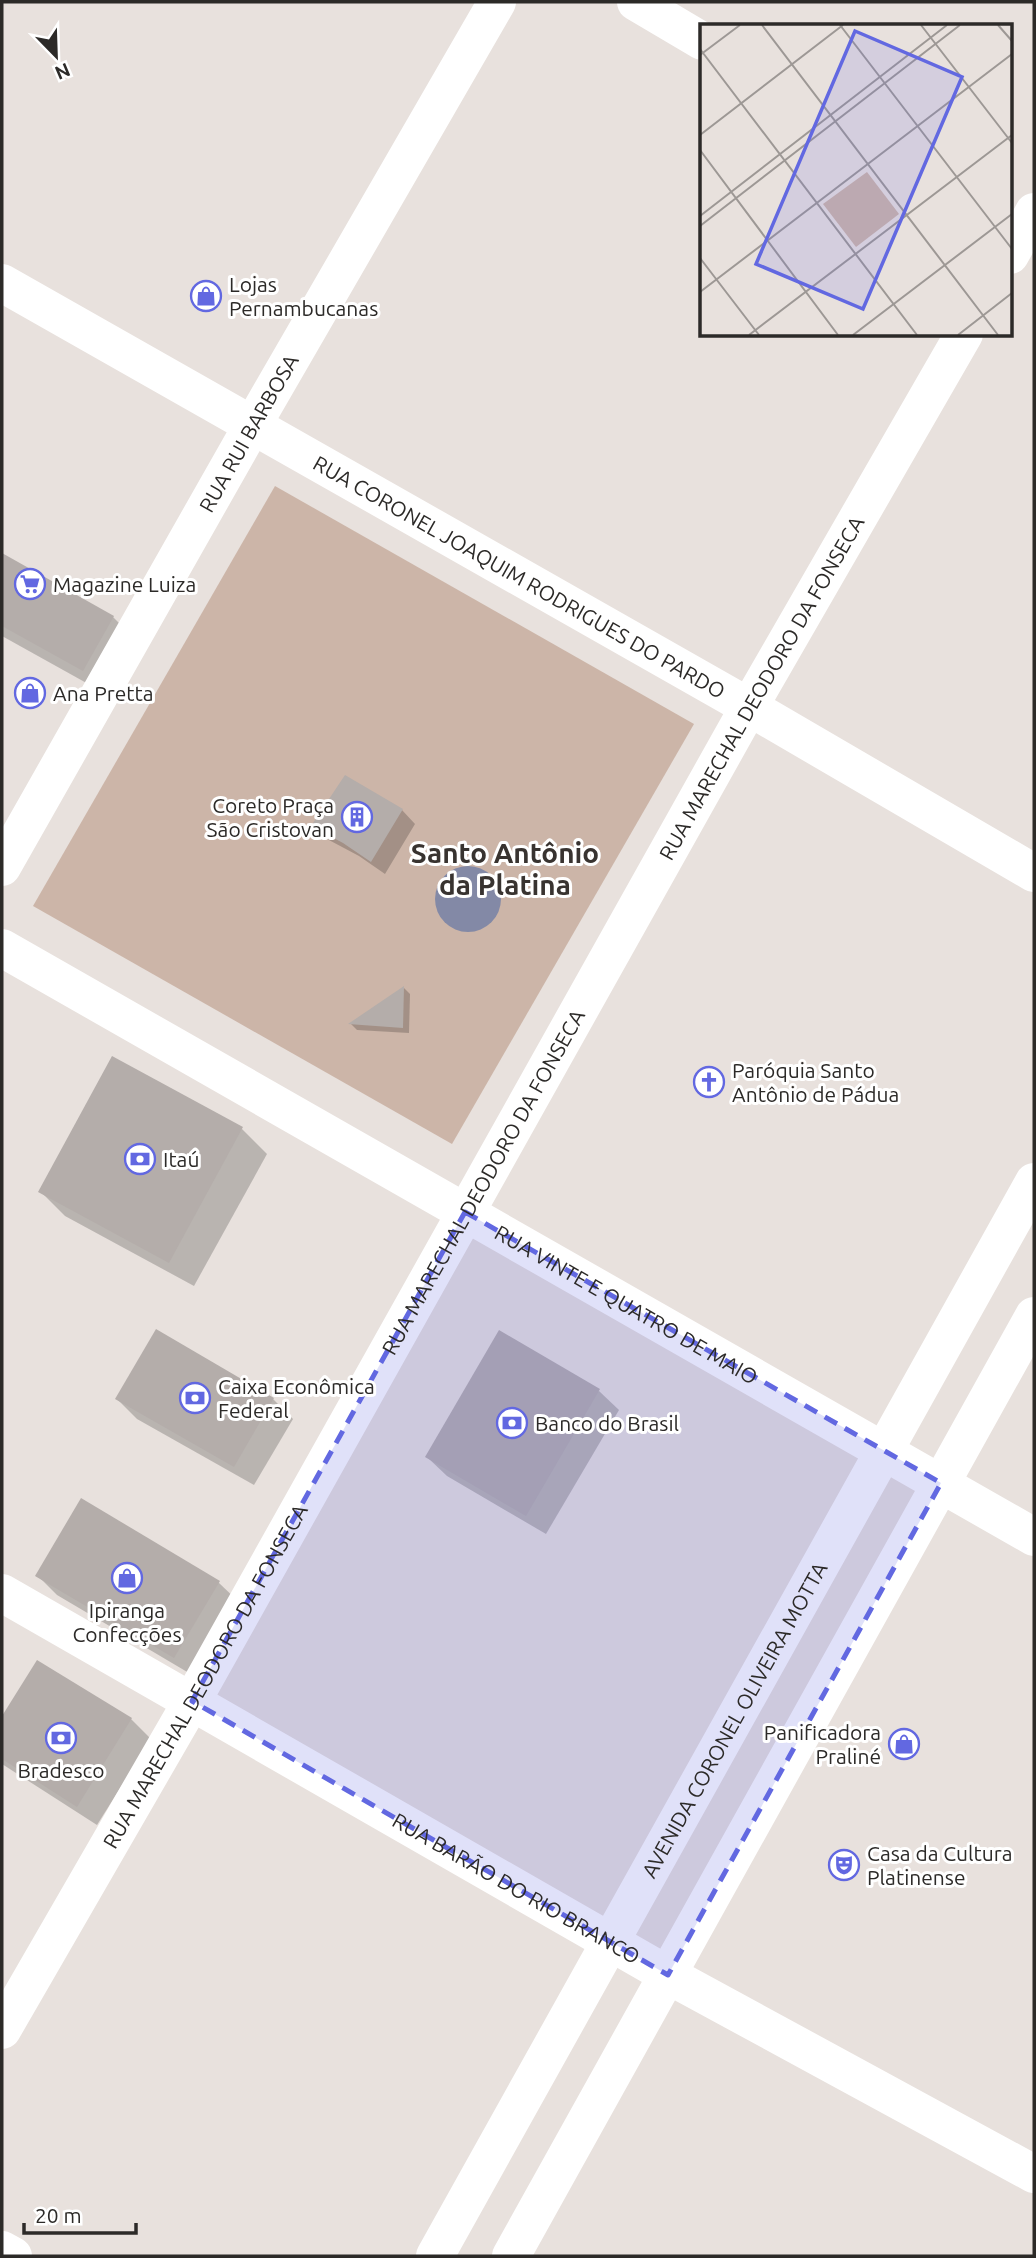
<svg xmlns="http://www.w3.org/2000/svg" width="1036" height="2258" viewBox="0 0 1036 2258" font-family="Ubuntu,sans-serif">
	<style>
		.green { fill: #ccb5a8 }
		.water { fill: #8389a6 }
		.shadow { fill: #0003 }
		.building { fill: #b4adaa }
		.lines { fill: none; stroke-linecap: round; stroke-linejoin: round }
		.minor { stroke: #fff; stroke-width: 38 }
		.marked { fill: #6268e1; fill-opacity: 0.2; stroke: #6268e1; stroke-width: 5; stroke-dasharray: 14 9; stroke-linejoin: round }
		.labels { text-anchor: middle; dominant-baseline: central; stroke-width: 6; stroke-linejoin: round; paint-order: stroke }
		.poi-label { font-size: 21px; fill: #2c2a28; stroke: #fff; text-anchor: start }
		.street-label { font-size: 21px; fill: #2c2a28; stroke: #fff }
		.district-label { font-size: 28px; font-weight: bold; fill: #383330; stroke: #fff }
		.inset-road { fill: none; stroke: #9d9895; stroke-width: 2 }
		.view { fill: #6268e1; fill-opacity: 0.15; stroke: #6268e1; stroke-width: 3.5 }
		.inset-edge { fill: none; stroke: #2c2a28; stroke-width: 3.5 }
	</style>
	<rect width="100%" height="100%" fill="#e8e1dd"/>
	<polygon class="green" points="275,486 694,724 452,1144 33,906"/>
	<circle class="water" cx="468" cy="899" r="33"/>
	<g class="shadow">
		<polygon points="2,555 113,617 138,642 108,695 2,636"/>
		<polygon points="402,810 415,824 385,874 359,856 327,839 314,826"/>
		<polygon points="404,988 410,994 409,1033 357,1030 351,1024"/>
		<polygon points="242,1129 267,1154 194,1286 65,1216 40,1191"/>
		<polygon points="599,1391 619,1410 546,1534 447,1476 427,1457"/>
		<polygon points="117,1399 273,1399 293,1419 254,1485 137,1419"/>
		<polygon points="82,1501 219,1583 239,1602 194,1676 57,1595 37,1575"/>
		<polygon points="38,1663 131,1719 151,1739 97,1825 2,1764 2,1719"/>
	</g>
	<g class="building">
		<polygon points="2,553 114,616 83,671 2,626"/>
		<polygon points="345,775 403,809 371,862 343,843 311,826"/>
		<polygon points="404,986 403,1028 348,1024"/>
		<polygon points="112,1056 243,1127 169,1263 38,1192"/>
		<polygon points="156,1329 274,1398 234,1467 115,1399"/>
		<polygon points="499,1330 600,1389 526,1516 425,1457"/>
		<polygon points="81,1498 220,1581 174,1658 35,1576"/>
		<polygon points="37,1660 132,1718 77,1807 2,1759 2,1716"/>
	</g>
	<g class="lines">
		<g class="minor">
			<polyline points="636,2 702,41"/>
			<polyline points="1010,255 1034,212"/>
			<path id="s1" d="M2,283L749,707L1034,873"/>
			<path id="s2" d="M2,867L252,426L497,2"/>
			<path id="s3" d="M2,948L1034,1537"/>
			<path id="s4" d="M2,1593L668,1975L1034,2174"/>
			<path id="s5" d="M2,2030L192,1701L749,707L964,334"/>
			<polyline points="2,2250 13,2256"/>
			<path id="s6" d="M435,2256L1034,1182"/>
			<polyline points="511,2256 1034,1316"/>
		</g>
	</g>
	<path class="marked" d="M465,1212L941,1483L668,1975L192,1701Z"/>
	<defs>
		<g id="shop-ring" transform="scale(1.575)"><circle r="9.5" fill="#fff" stroke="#6268e1" stroke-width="1.5"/><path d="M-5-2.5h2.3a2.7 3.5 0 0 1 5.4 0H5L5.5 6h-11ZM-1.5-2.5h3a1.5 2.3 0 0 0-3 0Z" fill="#6268e1"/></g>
		<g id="supermarket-ring" transform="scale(1.575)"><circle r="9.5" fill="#fff" stroke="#6268e1" stroke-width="1.5"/><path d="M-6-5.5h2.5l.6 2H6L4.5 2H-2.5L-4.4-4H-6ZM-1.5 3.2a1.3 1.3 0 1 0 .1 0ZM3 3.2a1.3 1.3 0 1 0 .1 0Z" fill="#6268e1"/></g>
		<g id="building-ring" transform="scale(1.575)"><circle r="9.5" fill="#fff" stroke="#6268e1" stroke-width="1.5"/><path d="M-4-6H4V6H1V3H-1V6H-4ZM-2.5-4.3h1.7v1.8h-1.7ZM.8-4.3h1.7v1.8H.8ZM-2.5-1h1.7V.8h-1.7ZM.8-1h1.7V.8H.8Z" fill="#6268e1"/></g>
		<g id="church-ring" transform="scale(1.575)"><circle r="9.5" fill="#fff" stroke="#6268e1" stroke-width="1.5"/><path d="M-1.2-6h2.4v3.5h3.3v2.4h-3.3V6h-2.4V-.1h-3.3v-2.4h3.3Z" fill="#6268e1"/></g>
		<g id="bank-ring" transform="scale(1.575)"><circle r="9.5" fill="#fff" stroke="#6268e1" stroke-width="1.5"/><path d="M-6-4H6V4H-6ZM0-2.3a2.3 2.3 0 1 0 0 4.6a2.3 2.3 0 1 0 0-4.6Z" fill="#6268e1"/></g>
		<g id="theatre-ring" transform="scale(1.575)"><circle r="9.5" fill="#fff" stroke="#6268e1" stroke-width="1.5"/><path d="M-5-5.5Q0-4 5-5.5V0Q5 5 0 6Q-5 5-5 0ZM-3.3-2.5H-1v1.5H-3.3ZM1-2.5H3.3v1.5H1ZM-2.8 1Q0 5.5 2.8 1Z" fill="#6268e1"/></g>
	</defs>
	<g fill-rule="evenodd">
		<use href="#shop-ring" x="206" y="296"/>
		<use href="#supermarket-ring" x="30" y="584"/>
		<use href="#shop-ring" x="30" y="693"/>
		<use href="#building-ring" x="357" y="817"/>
		<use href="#church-ring" x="709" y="1082"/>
		<use href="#bank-ring" x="140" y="1159"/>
		<use href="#bank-ring" x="195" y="1398"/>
		<use href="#bank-ring" x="512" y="1423"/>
		<use href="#shop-ring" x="127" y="1578"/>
		<use href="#bank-ring" x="61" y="1738"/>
		<use href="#shop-ring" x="904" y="1744"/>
		<use href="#theatre-ring" x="844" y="1865"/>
	</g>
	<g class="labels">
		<g class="poi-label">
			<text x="229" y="284">Lojas<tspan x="229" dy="24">Pernambucanas</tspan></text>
			<text x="53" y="584">Magazine Luiza</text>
			<text x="53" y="693">Ana Pretta</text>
			<text x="334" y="805" text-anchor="end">Coreto Praça<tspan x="334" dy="24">São Cristovan</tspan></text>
			<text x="732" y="1070">Paróquia Santo<tspan x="732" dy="24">Antônio de Pádua</tspan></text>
			<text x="163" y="1159">Itaú</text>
			<text x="218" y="1386">Caixa Econômica<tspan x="218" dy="24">Federal</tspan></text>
			<text x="535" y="1423">Banco do Brasil</text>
			<text x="127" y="1610" text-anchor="middle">Ipiranga<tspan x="127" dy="24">Confecções</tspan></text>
			<text x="881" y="1732" text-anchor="end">Panificadora<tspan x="881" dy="24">Praliné</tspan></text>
			<text x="61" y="1770" text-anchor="middle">Bradesco</text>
			<text x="867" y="1853">Casa da Cultura<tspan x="867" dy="24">Platinense</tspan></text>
		</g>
		<g class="street-label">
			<text stroke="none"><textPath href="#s2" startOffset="499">RUA RUI BARBOSA</textPath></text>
			<text stroke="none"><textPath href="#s1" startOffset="595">RUA CORONEL JOAQUIM RODRIGUES DO PARDO</textPath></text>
			<text stroke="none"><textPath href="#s5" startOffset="1542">RUA MARECHAL DEODORO DA FONSECA</textPath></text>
			<text stroke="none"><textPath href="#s5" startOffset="975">RUA MARECHAL DEODORO DA FONSECA</textPath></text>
			<text stroke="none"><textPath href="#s3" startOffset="719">RUA VINTE E QUATRO DE MAIO</textPath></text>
			<text stroke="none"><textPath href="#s5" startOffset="408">RUA MARECHAL DEODORO DA FONSECA</textPath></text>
			<text stroke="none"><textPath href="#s6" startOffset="614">AVENIDA CORONEL OLIVEIRA MOTTA</textPath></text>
			<text stroke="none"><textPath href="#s4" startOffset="593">RUA BARÃO DO RIO BRANCO</textPath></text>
		</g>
		<g class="district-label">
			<text x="505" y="852">Santo Antônio<tspan x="505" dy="32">da Platina</tspan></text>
		</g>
	</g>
	<g transform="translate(700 24)">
		<rect width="312" height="312" fill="#e8e1dd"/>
		<path d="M167,148L199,190L156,223L123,180Z" fill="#ccb5a8"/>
		<path class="inset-road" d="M62,1L298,311M140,1L312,225M221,1L312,119M298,1L312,17M0,25L217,311M0,31L40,1M0,111L143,1M0,126L138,311M0,192L247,1M0,202L260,1M0,234L59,311M0,268L312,30M49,311L312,111M153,311L312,190M258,311L312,269"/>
		<path class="view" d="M155,7L262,53L163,285L56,240Z"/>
		<rect width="312" height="312" class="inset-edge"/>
	</g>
	<rect width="1036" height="2258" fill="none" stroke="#2c2a28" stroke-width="7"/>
	<g transform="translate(56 56) rotate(157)" stroke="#ffffff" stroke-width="5" paint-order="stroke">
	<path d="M0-5L12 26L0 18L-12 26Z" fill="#2c2a28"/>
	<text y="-10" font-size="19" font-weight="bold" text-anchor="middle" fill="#2c2a28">N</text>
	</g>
	<path d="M24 2223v10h112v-10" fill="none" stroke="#2c2a28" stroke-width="3.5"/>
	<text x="35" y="2223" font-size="21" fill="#2c2a28" stroke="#ffffff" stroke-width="5" paint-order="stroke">20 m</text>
</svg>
